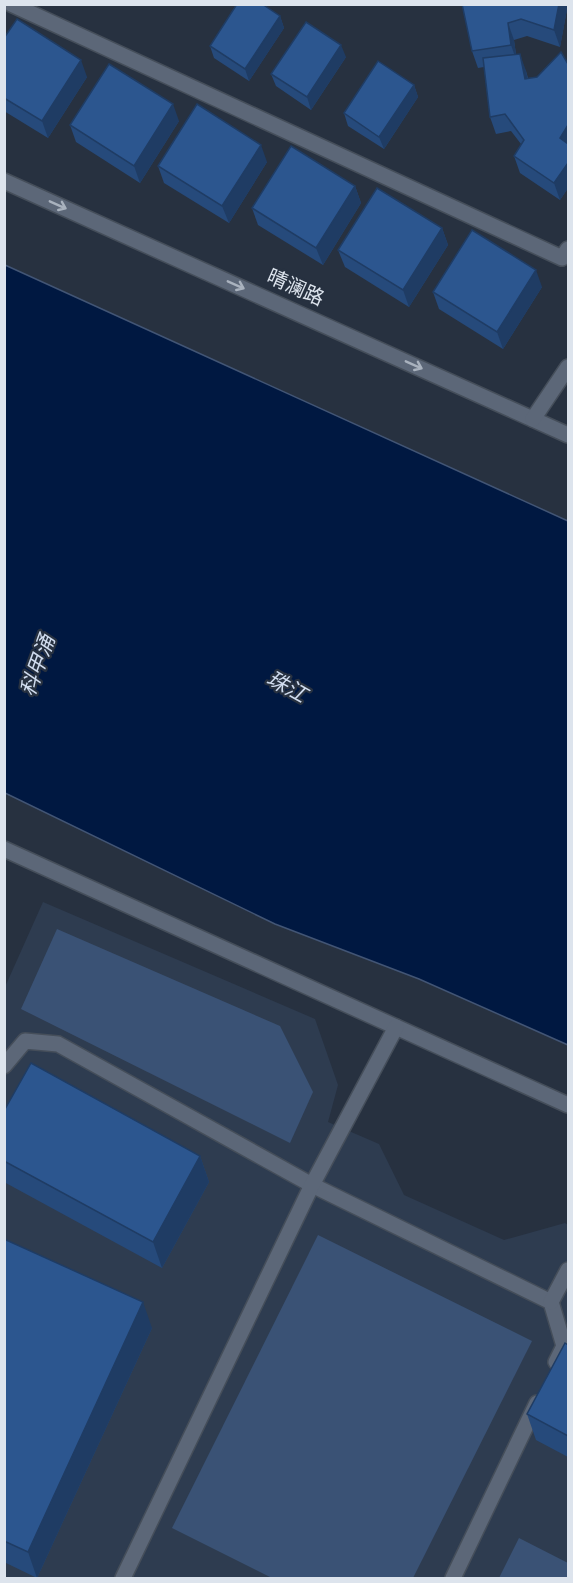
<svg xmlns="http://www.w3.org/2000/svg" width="573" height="1583" viewBox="0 0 573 1583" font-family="Overpass,'Noto Sans SC',sans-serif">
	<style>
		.built { fill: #2e3c50 }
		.green { fill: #3a5275 }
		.water { fill: #001841; stroke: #425575; stroke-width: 1.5 }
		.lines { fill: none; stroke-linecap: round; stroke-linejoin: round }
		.minor-casing { stroke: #454e5a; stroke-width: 18 }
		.minor { stroke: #5c6778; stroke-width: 15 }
		.wall { fill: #264a7b }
		.shaded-wall { fill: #1f3c64 }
		.building { fill: #2c568f; stroke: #1f3c64; stroke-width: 1.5 }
		.oneway { stroke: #a9b2be }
		.labels { text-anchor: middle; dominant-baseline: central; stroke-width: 4.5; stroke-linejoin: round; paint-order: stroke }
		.street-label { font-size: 20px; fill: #dde4ed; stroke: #273140 }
		.water-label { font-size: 21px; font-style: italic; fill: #d0dcee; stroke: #273140 }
	</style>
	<rect width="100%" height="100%" fill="#273140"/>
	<polygon class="built" points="43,902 315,1019 338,1085 328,1122 379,1144 404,1195 504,1240 565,1223 568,1225 568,1578 5,1578 5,987"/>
	<g class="green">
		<polygon points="57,929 280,1026 313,1092 290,1143 21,1009"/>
		<polygon points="318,1235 532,1341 413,1578 272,1578 172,1528"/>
		<polygon points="519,1538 568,1563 568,1578 499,1578"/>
	</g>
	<polygon class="water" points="5,265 568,521 568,1045 419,979 275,924 5,793"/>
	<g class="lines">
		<g class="minor-casing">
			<g id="minor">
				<polyline points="11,4 562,258 568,249"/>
				<polyline points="4,181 568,435"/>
				<polyline points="533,419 568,367"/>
				<polyline points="4,849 568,1105"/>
				<polyline points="4,1066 25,1041 58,1044 312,1185 551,1302 564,1346 556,1362"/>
				<polyline points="551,1302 568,1270"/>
				<polyline points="123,1578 312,1185 396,1027"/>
				<polyline points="453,1578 537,1403"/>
			</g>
		</g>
		<use href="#minor" class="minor"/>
	</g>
	<g class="wall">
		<polygon points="462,4 568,4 560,47 527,36 514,40 516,54 526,71 528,78 537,77 568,64 568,188 560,200 520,173 514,156 521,144 511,131 496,134 490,117 484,67 478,68 472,51"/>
		<polygon points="280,16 284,28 249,81 214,58 210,46"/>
		<polygon points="4,38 87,77 48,138 4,111"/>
		<polygon points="346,57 311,110 276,86 271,74"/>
		<polygon points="414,85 418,97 384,149 348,126 344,113"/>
		<polygon points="179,121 140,183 76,142 70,125"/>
		<polygon points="267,162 229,223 164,183 158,166"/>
		<polygon points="355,186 361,203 323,265 258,225 252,208"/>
		<polygon points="442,228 448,245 409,307 345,267 338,250"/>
		<polygon points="542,287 503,349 439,309 433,292"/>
		<polygon points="4,1111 200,1156 209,1182 162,1268 4,1182"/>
		<polygon points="4,1239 152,1328 37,1578 4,1562"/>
		<polygon points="568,1345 568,1457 536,1440 527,1414"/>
	</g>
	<g class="shaded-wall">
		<polygon points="559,4 568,4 560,47 554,30"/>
		<polygon points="280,16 284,28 249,81 245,69"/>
		<polygon points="508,23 514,40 517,62 511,45"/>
		<polygon points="341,45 346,57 311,110 307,97"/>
		<polygon points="520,54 526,71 531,96 525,79"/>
		<polygon points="81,60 87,77 48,138 42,121"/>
		<polygon points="414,85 418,97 384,149 379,137"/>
		<polygon points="173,104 179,121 140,183 134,166"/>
		<polygon points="567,126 568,129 568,151 560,138"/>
		<polygon points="261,145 267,162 229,223 222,206"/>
		<polygon points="568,163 568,188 560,200 554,183"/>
		<polygon points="355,186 361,203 323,265 316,248"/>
		<polygon points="442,228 448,245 409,307 403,290"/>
		<polygon points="536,270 542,287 503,349 497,332"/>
		<polygon points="200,1156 209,1182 162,1268 153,1242"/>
		<polygon points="143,1302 152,1328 37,1578 28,1552"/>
	</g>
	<g class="building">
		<polygon points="237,4 262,4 280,16 245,69 210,46"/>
		<polygon points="462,4 559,4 554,30 521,19 508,23 511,45 472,51"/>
		<polygon points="17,19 81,60 42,121 4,98 4,38"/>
		<polygon points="306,22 341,45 307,97 271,74"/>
		<polygon points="561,52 568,64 568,125 560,138 568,144 568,163 554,183 514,156 524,140 505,114 490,117 483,58 520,54 525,79 537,77"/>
		<polygon points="378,61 414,85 379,137 344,113"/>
		<polygon points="109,64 173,104 134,166 70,125"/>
		<polygon points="197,104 261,145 222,206 158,166"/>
		<polygon points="291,146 355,186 316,248 252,208"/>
		<polygon points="377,188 442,228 403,290 338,250"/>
		<polygon points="472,230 536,270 497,332 433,292"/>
		<polygon points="31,1063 200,1156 153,1242 4,1161 4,1111"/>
		<polygon points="4,1239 143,1302 28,1552 4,1541"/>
		<polygon points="565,1343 568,1345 568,1436 527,1414"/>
	</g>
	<defs><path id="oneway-shaft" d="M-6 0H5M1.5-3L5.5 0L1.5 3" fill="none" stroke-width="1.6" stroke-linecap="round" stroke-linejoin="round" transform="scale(1.5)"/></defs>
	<g class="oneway">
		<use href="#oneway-shaft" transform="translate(58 205) rotate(24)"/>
		<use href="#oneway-shaft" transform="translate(236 285) rotate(24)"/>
		<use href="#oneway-shaft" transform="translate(414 365) rotate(24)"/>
	</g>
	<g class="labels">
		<g class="street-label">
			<text transform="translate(295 289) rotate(24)">晴澜路</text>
		</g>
		<g class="water-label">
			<text transform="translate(39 666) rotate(-70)">科甲涌</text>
			<text transform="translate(286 688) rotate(29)">珠江</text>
		</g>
	</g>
	<rect width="573" height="1583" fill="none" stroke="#dde4ed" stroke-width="12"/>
</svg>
